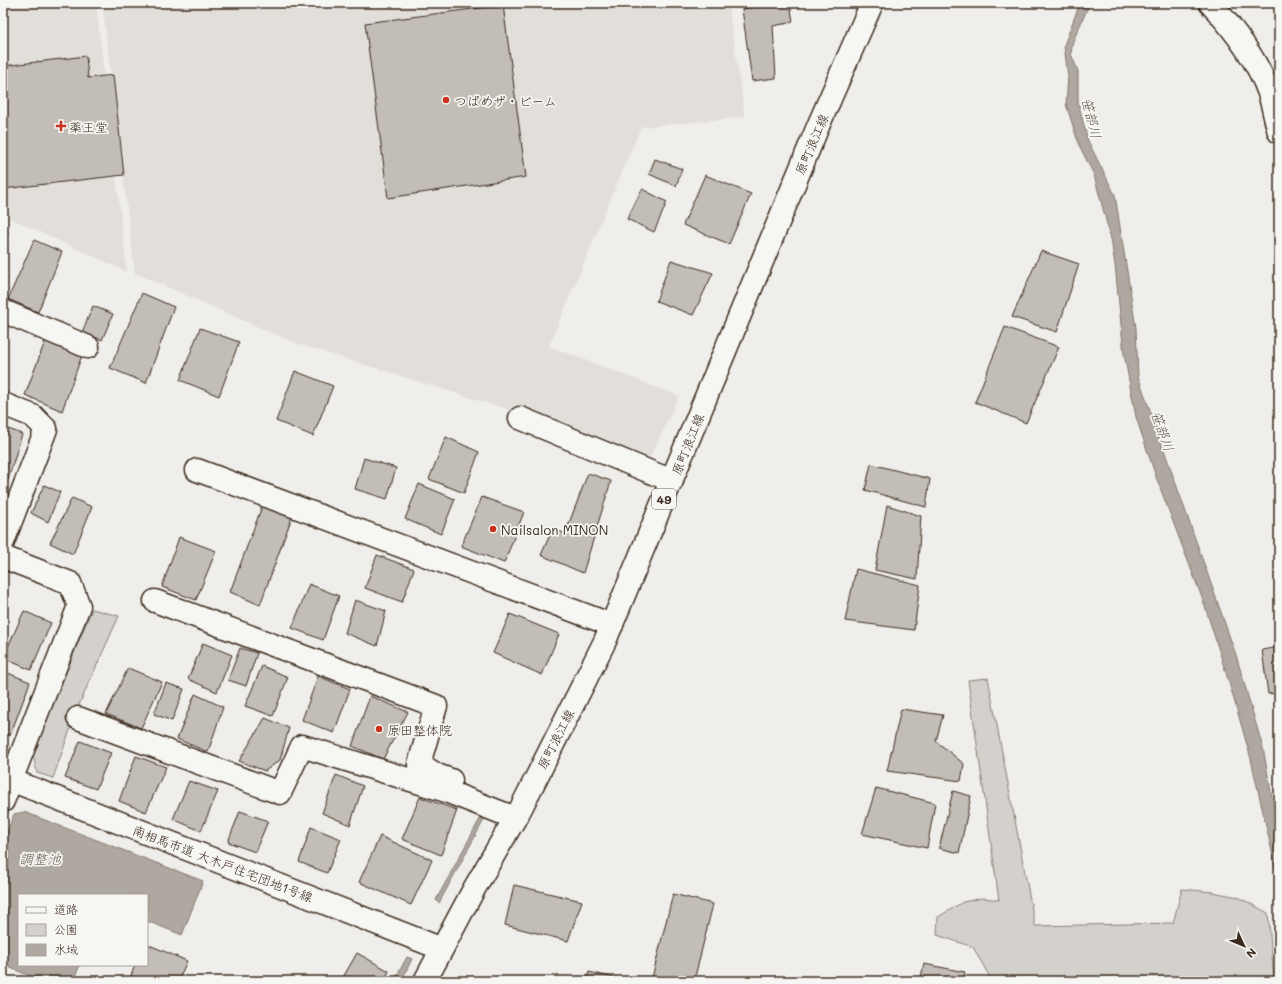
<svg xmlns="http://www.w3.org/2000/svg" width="1282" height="984" viewBox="0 0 1282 984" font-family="Mali,'Klee One',sans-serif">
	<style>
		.built { fill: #e2dfdb }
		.green { fill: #d4d1cc; stroke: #887e75 }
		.water { fill: #afa8a1; stroke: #81766d }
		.building { fill: #c2bdb7; stroke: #3b2a1e }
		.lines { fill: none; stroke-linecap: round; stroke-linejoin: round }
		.minor-casing { stroke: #3b2a1e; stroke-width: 25 }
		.major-casing { stroke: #3b2a1e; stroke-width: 25 }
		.minor { stroke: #f6f6f2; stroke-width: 22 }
		.major { stroke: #f6f6f2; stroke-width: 22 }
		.poi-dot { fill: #c8321e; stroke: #f6f6f2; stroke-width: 1.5 }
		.labels { text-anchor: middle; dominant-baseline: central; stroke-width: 3.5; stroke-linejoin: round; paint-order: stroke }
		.shield { fill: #f6f6f2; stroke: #73675e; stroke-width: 1 }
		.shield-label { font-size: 12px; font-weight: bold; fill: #3b2a1e }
		.poi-label { font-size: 13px; fill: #3b2a1e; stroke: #f6f6f2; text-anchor: start }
		.street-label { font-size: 13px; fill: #3b2a1e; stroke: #f6f6f2 }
		.water-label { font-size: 14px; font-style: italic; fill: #64564c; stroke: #f6f6f2 }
	</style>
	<rect width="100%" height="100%" fill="#efeeea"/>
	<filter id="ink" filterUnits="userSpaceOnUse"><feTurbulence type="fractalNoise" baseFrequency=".025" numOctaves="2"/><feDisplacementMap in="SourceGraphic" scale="8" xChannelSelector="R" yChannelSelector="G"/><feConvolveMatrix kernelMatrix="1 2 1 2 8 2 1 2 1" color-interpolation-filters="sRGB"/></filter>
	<g filter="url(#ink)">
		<g class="built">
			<polygon points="3,3 96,3 127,272 3,215"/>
			<polygon points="102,3 728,3 745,117 641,127 549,346 679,396 649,460 538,419 295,343 135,273"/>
		</g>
		<g class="green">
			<polygon points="92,609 119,616 78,707 53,778 37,773 33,754"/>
			<polygon points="988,678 1035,926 1173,923 1182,889 1213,892 1238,897 1268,913 1274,979 1273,981 992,981 973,947 937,935 938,917 963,902 983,898 999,900 968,680"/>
		</g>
		<g class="water">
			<polygon points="1080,3 1090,3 1073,41 1071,54 1078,71 1078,102 1088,141 1115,195 1136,328 1138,376 1236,655 1263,748 1279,835 1279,883 1251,759 1231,689 1204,603 1156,477 1136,417 1124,354 1115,265 1111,239 1094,175 1079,145 1066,104 1068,77 1064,45"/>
			<polygon points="24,812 203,881 182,935 147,921 147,895 19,895 19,965 80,965 73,981 43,981 3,965 3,843 14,814"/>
			<polygon points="481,817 485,818 439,903 436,900"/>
			<polygon points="407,957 412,959 401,981 394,981"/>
		</g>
		<g class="building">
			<polygon points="783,3 790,3 793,22 773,26 776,78 752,81 742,9"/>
			<polygon points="503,5 526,177 388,198 365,23"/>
			<polygon points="86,56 88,78 113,75 124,175 3,189 3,66"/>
			<polygon points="655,159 682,169 676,186 649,174"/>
			<polygon points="705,175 751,194 729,244 683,225"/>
			<polygon points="642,189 667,202 654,232 627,219"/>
			<polygon points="3,229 8,232 3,244"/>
			<polygon points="34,240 62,252 38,312 8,299"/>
			<polygon points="1041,251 1079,264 1057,332 1012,317"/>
			<polygon points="671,260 713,273 693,315 656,301"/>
			<polygon points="142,293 174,307 146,383 110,368"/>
			<polygon points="93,306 113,314 102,340 82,332"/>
			<polygon points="1005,327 1059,347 1026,423 975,402"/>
			<polygon points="200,328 239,342 219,396 180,380"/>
			<polygon points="46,339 82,355 62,411 25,395"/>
			<polygon points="295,371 333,386 313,436 276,421"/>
			<polygon points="3,427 22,434 8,480 3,477"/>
			<polygon points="446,437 479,452 464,493 429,479"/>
			<polygon points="364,458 396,468 387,499 355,489"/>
			<polygon points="871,464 930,479 926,507 865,490"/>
			<polygon points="588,473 611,481 583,573 541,555 553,528 565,534"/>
			<polygon points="419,484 455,499 441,534 405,519"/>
			<polygon points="44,485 60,492 48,522 31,513"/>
			<polygon points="482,497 524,512 504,563 461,546"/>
			<polygon points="72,498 92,507 73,554 50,543"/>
			<polygon points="264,501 293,514 260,605 230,592"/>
			<polygon points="887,505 921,516 917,579 875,570"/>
			<polygon points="179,537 216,551 196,600 162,587"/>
			<polygon points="377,555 414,569 402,602 365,588"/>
			<polygon points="856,569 920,585 914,630 845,621"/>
			<polygon points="309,584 339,596 323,640 292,628"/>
			<polygon points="355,600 386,611 377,646 345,633"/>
			<polygon points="24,611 51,623 31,670 3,658"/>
			<polygon points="510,614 559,634 542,675 493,653"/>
			<polygon points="203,643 232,655 217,692 188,679"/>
			<polygon points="1279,647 1279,693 1268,694 1262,650"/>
			<polygon points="240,648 257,653 246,686 228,680"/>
			<polygon points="262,666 288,677 273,716 245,706"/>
			<polygon points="128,668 162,682 141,728 106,714"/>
			<polygon points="3,671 30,682 10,736 3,733"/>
			<polygon points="318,676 350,689 334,733 302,720"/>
			<polygon points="166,683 184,689 172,721 154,714"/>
			<polygon points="195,694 223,707 208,752 177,739"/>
			<polygon points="370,696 408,712 383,759 352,746"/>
			<polygon points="901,709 943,715 936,741 964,764 961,781 887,771"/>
			<polygon points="265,718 289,728 280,760 265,771 239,761"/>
			<polygon points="80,741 111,753 96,789 65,778"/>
			<polygon points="136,756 166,767 146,812 119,801"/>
			<polygon points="336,775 363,786 350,825 322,813"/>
			<polygon points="189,781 218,791 201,831 173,819"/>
			<polygon points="876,788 935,803 927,848 862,834"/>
			<polygon points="953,791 971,796 959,853 939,848"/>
			<polygon points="420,797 457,810 441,855 402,839"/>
			<polygon points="240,811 268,821 255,852 228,842"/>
			<polygon points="311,827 341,839 327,873 299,862"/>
			<polygon points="380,836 432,860 411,905 359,882"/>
			<polygon points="514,885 582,901 568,941 505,925"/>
			<polygon points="673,894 713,904 694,981 668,981 652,978"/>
			<polygon points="147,944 187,961 178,981 129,981 135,965 147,965"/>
			<polygon points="357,953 389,971 384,981 341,981"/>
			<polygon points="924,964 965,972 963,981 920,981"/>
			<polygon points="589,972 627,981 586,981"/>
		</g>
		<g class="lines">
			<g class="minor-casing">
				<g id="minor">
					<path d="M1210,3C1234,29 1257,59 1269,93C1273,106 1275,119 1279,132"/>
					<polyline points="3,311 88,347"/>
					<polyline points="3,404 33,416 46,429 3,542"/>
					<polyline points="520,418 672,481"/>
					<polyline points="197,470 612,625"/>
					<polyline points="3,557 70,583 79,606 3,801"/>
					<polyline points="155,601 436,706 419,764 437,775 451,780"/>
					<polyline points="78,718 280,793 302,746 446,791 515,818"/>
					<polyline points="3,777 442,949"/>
				</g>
			</g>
			<g class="major-casing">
				<polyline id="major" points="425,981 474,889 521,808 605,641 819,124 872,3"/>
			</g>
			<use href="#minor" class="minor"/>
			<use href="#major" class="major"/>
		</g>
	</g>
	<g class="poi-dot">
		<circle cx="446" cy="100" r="4"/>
		<path d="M59 120h4v4h4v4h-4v4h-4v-4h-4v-4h4z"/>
		<circle cx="493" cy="529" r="4"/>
		<circle cx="379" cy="729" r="4"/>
	</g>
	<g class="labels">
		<rect class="shield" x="652" y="489" width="24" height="20" rx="3"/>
		<g class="shield-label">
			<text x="664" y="499">49</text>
		</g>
		<g class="poi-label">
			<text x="454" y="100">つばめザ・ビーム</text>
			<text x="69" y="126">薬王堂</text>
			<text x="501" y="529">Nailsalon MINON</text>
			<text x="387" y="729">原田整体院</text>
		</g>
		<g class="street-label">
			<text transform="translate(811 144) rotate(-67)">原町浪江線</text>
			<text transform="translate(687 444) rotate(-68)">原町浪江線</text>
			<text transform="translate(555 739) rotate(-63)">原町浪江線</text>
			<text transform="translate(223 863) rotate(21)">南相馬市道 大木戸住宅団地1号線</text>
		</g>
		<g class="water-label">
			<text transform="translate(1092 118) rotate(76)">笹部川</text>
			<text transform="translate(1163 431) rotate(70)">笹部川</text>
			<text x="40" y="858">調整池</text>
		</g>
	</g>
	<rect width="1282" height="984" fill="none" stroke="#f6f6f2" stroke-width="16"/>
	<rect x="8" y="8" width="1266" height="968" fill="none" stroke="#3b2a1e" stroke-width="1.5" filter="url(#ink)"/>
	<rect x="18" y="894" width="130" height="72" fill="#f6f6f2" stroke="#aba49d"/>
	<rect x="26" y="907" width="20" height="6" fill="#f6f6f2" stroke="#aba49d"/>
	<text x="54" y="914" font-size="12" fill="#3b2a1e">道路</text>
	<rect x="26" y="924" width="20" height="12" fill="#d4d1cc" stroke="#aba49d"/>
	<text x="54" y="934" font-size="12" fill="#3b2a1e">公園</text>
	<rect x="26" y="944" width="20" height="12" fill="#afa8a1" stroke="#aba49d"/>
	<text x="54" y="954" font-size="12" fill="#3b2a1e">水域</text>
	<g transform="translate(1244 946) rotate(134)" stroke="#f6f6f2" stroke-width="3" paint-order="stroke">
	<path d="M0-3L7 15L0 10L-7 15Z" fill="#3b2a1e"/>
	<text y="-6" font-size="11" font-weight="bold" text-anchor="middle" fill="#3b2a1e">N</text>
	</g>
</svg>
